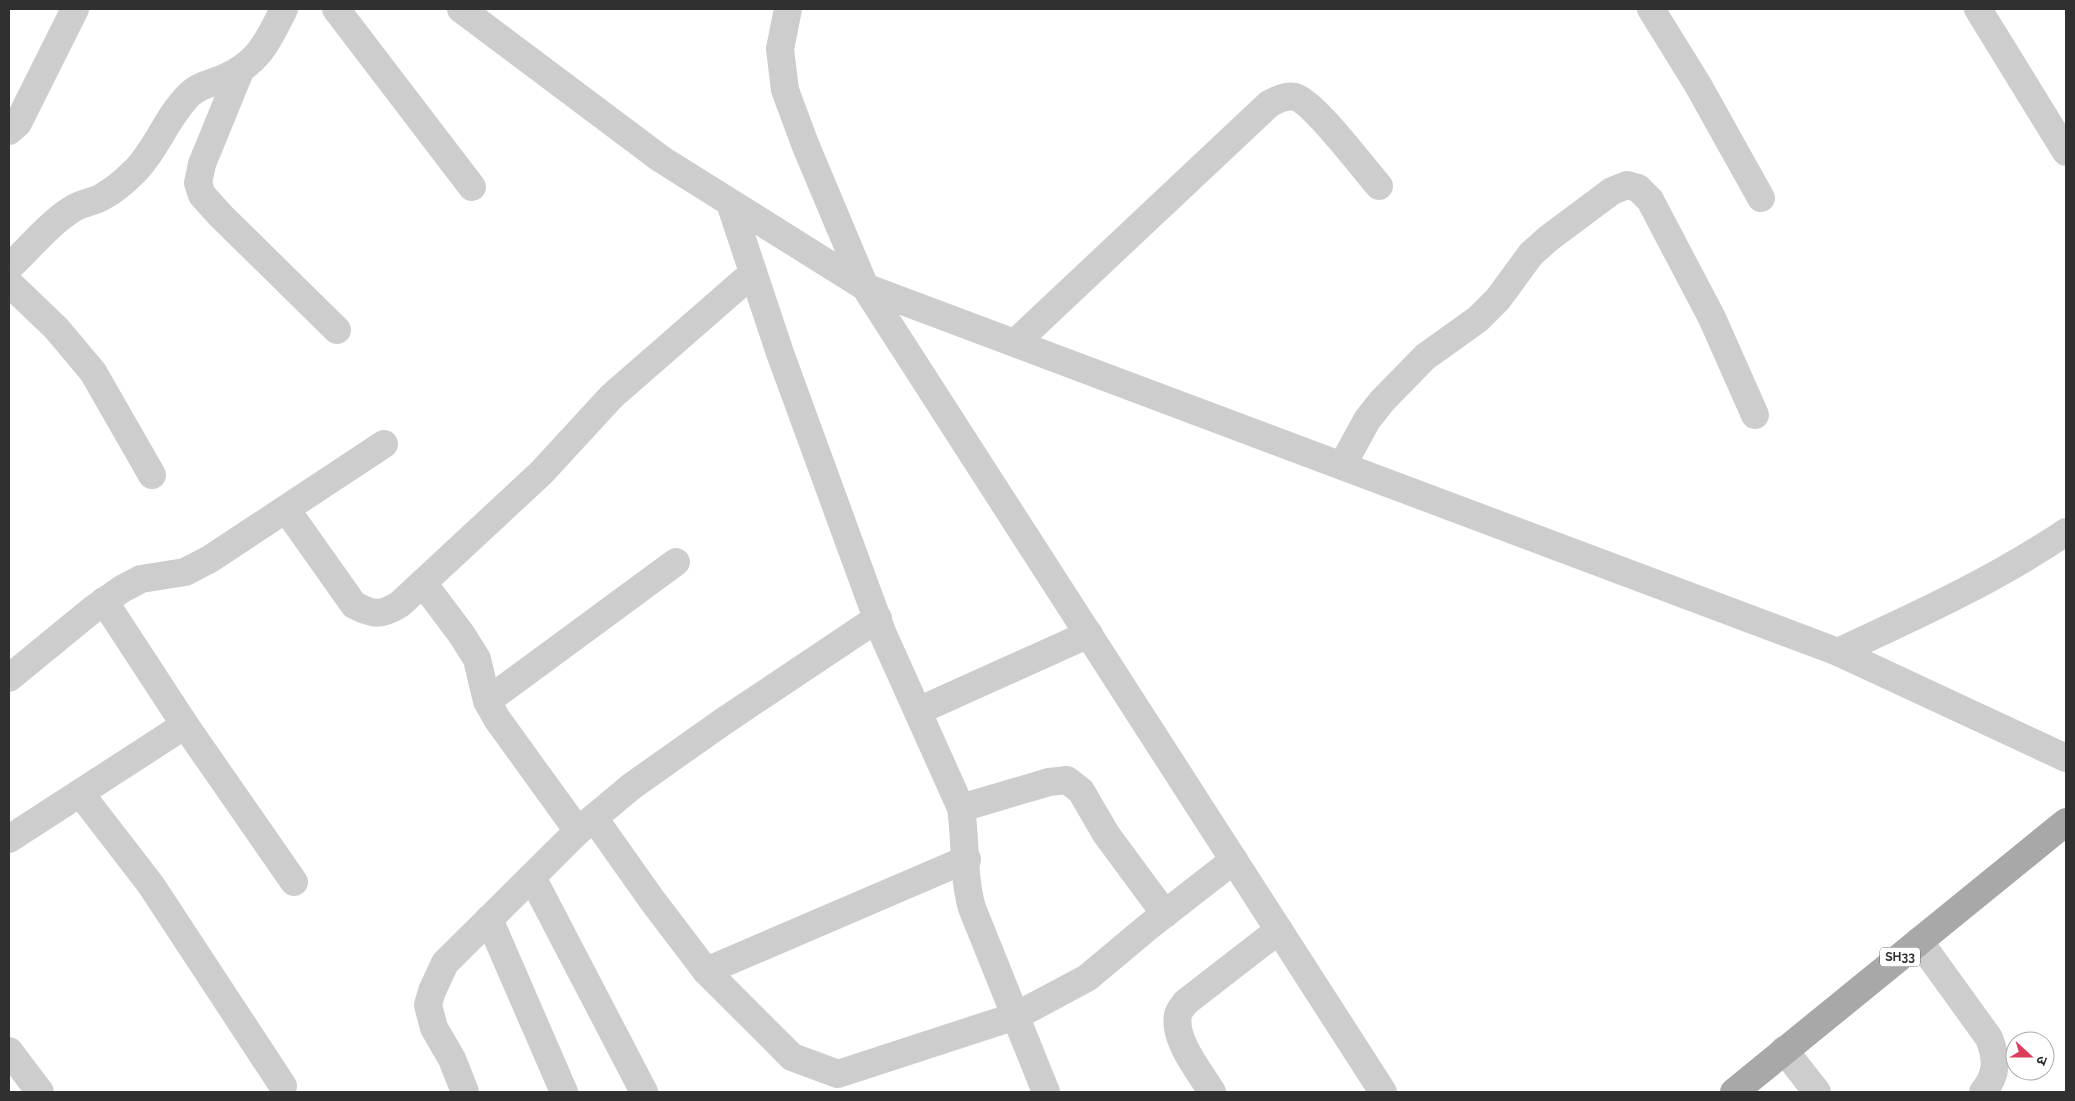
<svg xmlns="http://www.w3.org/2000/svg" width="2075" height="1101" viewBox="0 0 2075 1101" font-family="Raleway,'Noto Sans Devanagari',sans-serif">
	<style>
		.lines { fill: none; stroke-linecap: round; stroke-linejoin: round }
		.minor { stroke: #cdcdcd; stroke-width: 28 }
		.tertiary { stroke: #cdcdcd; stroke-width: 28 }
		.primary { stroke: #a8a8a8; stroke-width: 28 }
		.labels { text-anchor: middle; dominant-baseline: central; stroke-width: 5; stroke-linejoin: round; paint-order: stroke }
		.shield { fill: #fff; stroke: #6e6e6e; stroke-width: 1 }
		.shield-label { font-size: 12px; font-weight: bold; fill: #303030 }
	</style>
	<rect width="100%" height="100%" fill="#fff"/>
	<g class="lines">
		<g class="minor">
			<polyline points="336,9 472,187"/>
			<polyline points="788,9 780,49 785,90 805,144 865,287 1383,1092"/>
			<polyline points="1651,9 1698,85 1761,198"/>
			<polyline points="1978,9 2066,152"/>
			<polyline points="240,71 202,164 198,183 202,195 221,216 337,330"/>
			<polyline points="9,131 18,123 75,9"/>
			<path d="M730,203L780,353L882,632L961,808C966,841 963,877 972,908L1046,1092"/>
			<path d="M9,267C30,248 49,223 74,208C82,203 93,202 102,197C115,190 125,181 135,171C157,149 167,116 190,94C199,85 213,83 224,78C259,63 268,41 284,9"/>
			<polyline points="9,283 56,328 93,372 152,475"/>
			<path d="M1015,343L1269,104C1277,100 1285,95 1295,97C1314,102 1363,168 1379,186"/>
			<polyline points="1342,466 1367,420 1382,401 1425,357 1478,319 1498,299 1531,254 1549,238 1612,191 1627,185 1638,188 1650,200 1712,318 1755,415"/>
			<path d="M286,509L354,605C374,615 381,616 400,604L541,473L612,396L753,273"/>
			<polyline points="423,583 462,635 477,659 487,701 497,719 578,831"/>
			<polyline points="104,601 185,725 294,882"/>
			<path d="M1838,652C1916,616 1995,580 2066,532"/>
			<polyline points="9,678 92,610 122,589 141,579 185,572 210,559 384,444"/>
			<polyline points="487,701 676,562"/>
			<polyline points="918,711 1089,634"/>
			<polyline points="80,793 151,885 283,1086"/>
			<polyline points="961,808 1049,782 1067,780 1081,791 1106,834 1165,914"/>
			<polyline points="594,818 652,900 706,971 792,1057 838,1074 1016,1016 1087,978 1148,927 1234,860"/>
			<polyline points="9,839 185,725"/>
			<polyline points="532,877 644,1092"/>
			<polyline points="489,919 564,1092"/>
			<path d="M1919,941L1989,1038C1997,1058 1998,1074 1983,1092"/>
			<polyline points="706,971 967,859"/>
			<polyline points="1784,1050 1817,1092"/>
			<polyline points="9,1051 40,1092"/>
			<polyline points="465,1092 452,1059 434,1028 428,1005 432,991 445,963 578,831 632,786 724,721 878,618"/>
			<path d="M1212,1092C1200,1072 1173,1040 1178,1015C1179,1010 1183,1006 1186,1002L1279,930"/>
		</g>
		<polyline class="tertiary" points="461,9 661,159 865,287 1838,652 2066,758"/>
		<polyline class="primary" points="1734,1092 2066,822"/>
	</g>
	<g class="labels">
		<rect class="shield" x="1880" y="947.5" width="40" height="19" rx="4"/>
		<g class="shield-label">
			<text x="1900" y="957">SH33</text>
		</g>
	</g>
	<rect width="2075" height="1101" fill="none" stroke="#303030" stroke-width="20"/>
	<g transform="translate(2030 1056) rotate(111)"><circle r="24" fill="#ffffff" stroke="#acacac"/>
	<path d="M0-4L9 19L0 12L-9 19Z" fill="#da405c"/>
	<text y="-8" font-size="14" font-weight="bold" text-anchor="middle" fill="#303030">उ</text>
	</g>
</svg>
